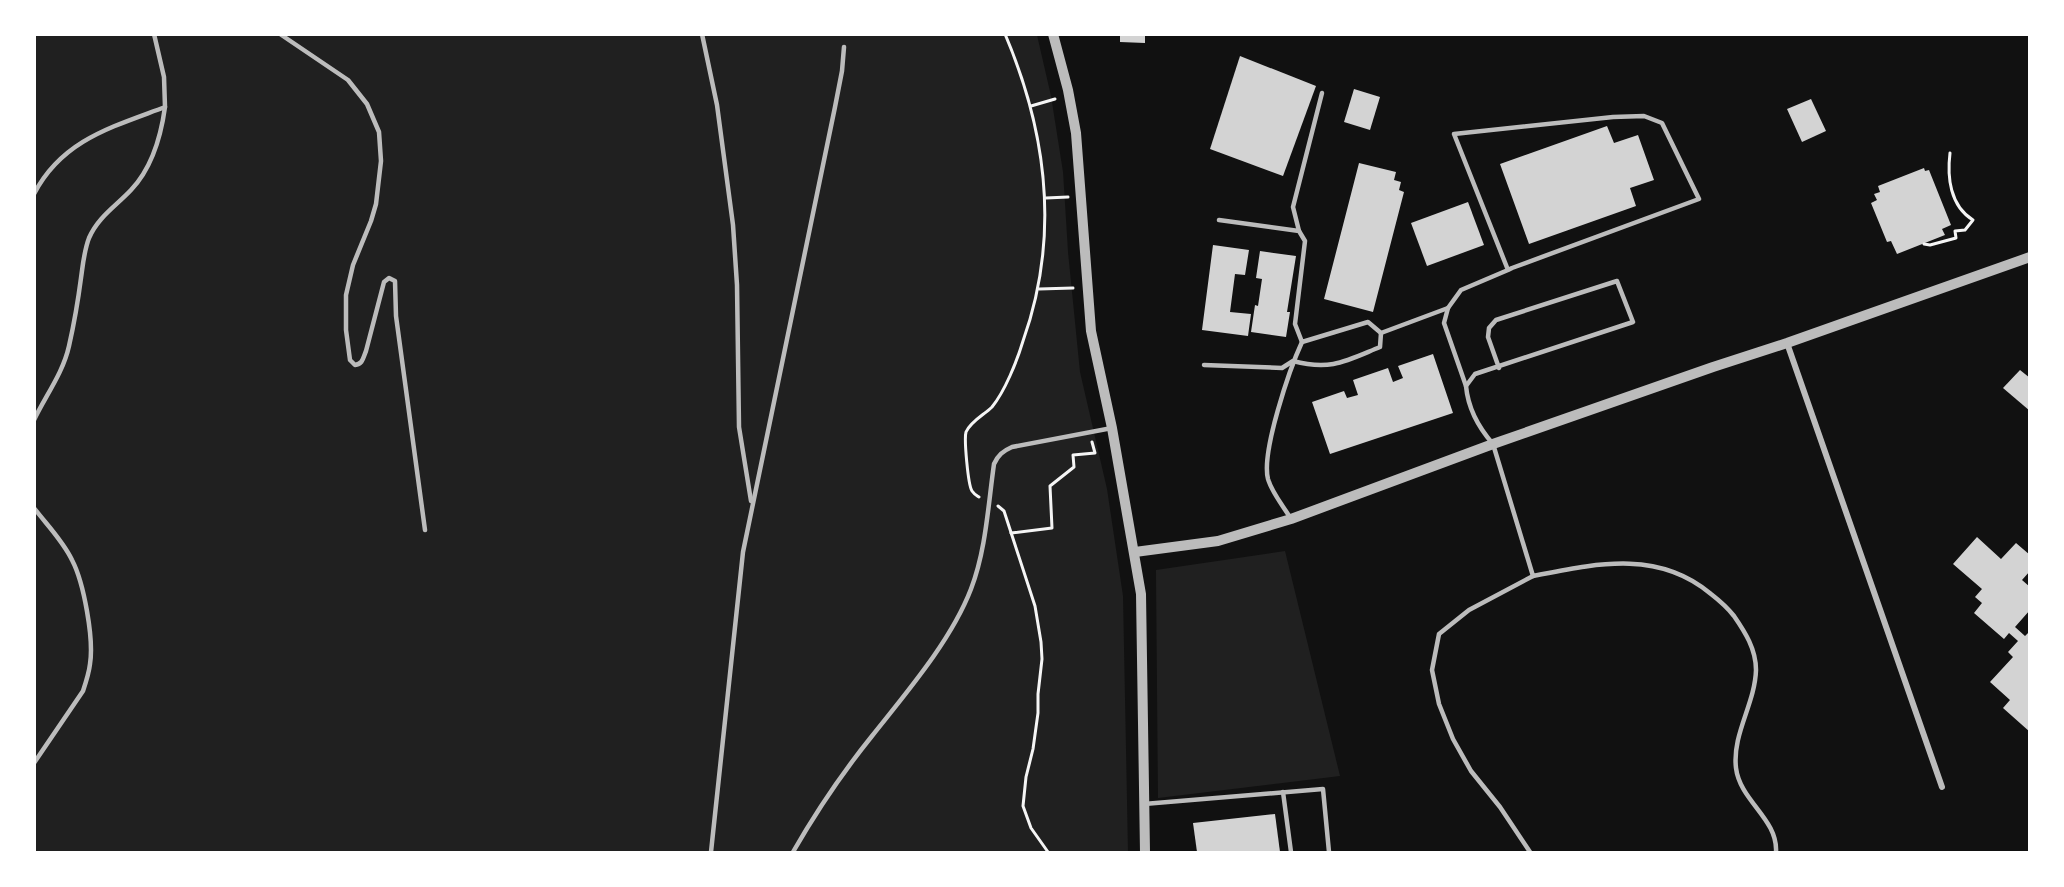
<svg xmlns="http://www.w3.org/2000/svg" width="2064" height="887" viewBox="0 0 2064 887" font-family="'Source Serif 4',serif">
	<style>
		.green { fill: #202020 }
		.building { fill: #d3d3d3 }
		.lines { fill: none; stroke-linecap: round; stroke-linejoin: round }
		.path { stroke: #f5f5f5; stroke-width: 3 }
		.service { stroke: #bcbcbc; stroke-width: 4.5 }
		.minor { stroke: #bcbcbc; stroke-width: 6 }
		.tertiary { stroke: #bcbcbc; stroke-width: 10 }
	</style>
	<rect width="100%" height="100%" fill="#111"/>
	<g class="green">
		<polygon points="34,35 1037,35 1051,96 1063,172 1068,252 1080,372 1107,489 1123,596 1128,852 35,852"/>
		<polygon points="1285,551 1340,776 1158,798 1156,570"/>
	</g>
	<g class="building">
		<polygon points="1120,34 1145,34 1145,43 1120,42"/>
		<polygon points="1240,56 1316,86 1283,176 1210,149"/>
		<polygon points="1354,89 1380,97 1370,130 1344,122"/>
		<polygon points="1811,99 1826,131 1802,142 1787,109"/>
		<polygon points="1607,126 1614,143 1638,135 1654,180 1630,188 1636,206 1529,244 1500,164"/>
		<polygon points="1359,163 1396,172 1394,180 1401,182 1399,190 1404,192 1373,312 1324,299"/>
		<polygon points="1924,168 1925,171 1929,170 1951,225 1942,229 1945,235 1897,254 1891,241 1887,242 1871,203 1877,200 1874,194 1880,192 1878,186"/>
		<polygon points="1468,202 1484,245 1427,266 1411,223"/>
		<polygon points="1213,245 1249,250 1245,275 1235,274 1230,312 1251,314 1248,336 1202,330"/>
		<polygon points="1260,251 1296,256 1287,312 1290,312 1286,337 1251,332 1255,305 1258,306 1262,279 1256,278"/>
		<polygon points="1433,354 1453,413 1330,454 1312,402 1344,391 1347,398 1358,395 1353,380 1388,368 1393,382 1403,378 1398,366"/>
		<polygon points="2020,370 2030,378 2030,411 2003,388"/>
		<polygon points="1977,537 2001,559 2016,543 2030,555 2030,571 2022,580 2030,587 2030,610 2015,627 2025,636 2030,631 2030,732 2003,708 2010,700 1990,682 2013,657 2008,652 2018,641 2009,633 2004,639 1974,613 1982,603 1975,597 1982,589 1953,564"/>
		<polygon points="1275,814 1280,852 1197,852 1193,823"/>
	</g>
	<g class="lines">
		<g class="path">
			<polyline points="1031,106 1055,99"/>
			<polyline points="1046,198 1068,197"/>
			<path d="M1924,244L1930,245L1956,238L1955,231L1965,230L1973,220C1950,206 1947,177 1950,153"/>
			<polyline points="1039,289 1073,288"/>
			<path d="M979,497C976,495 974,494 972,491C968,485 964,439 966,432C971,421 984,415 992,407C1005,391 1017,361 1023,341C1060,237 1048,135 1005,34"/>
			<polyline points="998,506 1004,511 1035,606 1041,642 1042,659 1038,694 1038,713 1033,749 1026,777 1023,806 1031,828 1048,852"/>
			<polyline points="1011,533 1052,528 1050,486 1074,467 1073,455 1095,453 1092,442"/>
		</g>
		<g class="service">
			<path d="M280,34L348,80L367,104L379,132L381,161L376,204L371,221L353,265L346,295V330L350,360L355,365C363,364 363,358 366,351L384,282L389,278L395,281L396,316L425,530"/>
			<polyline points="702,34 717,105 733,225 737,285 739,427 751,501"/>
			<path d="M34,194C62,140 112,127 165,107L164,77L154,34"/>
			<polyline points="1219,220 1299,231 1305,241 1295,324 1302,342 1368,322 1381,333 1448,308"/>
			<polyline points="1299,231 1293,207 1322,93"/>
			<path d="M1204,365L1282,368L1293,361C1331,371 1346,361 1380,347L1381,333"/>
			<path d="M1499,368L1488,337L1489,328L1496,320L1617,281L1633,322L1475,374L1466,386C1468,408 1479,428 1493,444L1533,576C1595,564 1658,549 1711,594C1720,601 1727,607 1734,616C1745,632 1756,649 1756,670C1755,704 1732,734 1736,768C1740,801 1778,819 1776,852"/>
			<polyline points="1466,386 1444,323 1448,308 1461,290 1508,270 1512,268 1699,199 1662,123 1644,116 1613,117 1454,134 1508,270"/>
			<path d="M34,420C46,395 63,373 69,346C74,324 78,301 81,278C83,264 84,251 89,238C98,217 116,206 131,190C152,168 161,136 165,107"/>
			<path d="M34,508C47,525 63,541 72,560C84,583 94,639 90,664C89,673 86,682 83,691L34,763"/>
			<path d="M1291,519C1284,507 1272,493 1268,479C1261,452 1290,368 1302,342"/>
			<polyline points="1283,792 1291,852"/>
			<polyline points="1144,804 1323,789 1329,852"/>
			<polyline points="711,852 743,552 835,107 842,71 844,47"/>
			<path d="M793,852C816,812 843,772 872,736C906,693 951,641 971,589C986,550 988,506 994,464C998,455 1003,451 1012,447L1112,428"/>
			<polyline points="1530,852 1500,807 1471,771 1453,739 1439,704 1432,670 1439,634 1469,610 1533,576"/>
		</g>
		<polyline class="minor" points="1787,343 1942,787"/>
		<g class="tertiary">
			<polyline points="1053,34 1068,90 1076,133 1091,331 1112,428 1141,594 1145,852"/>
			<polyline points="1135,552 1218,541 1291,519 1493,444 1713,367 1787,343 2030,257"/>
		</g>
	</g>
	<rect width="2064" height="887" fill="none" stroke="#ffffff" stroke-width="72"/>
</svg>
